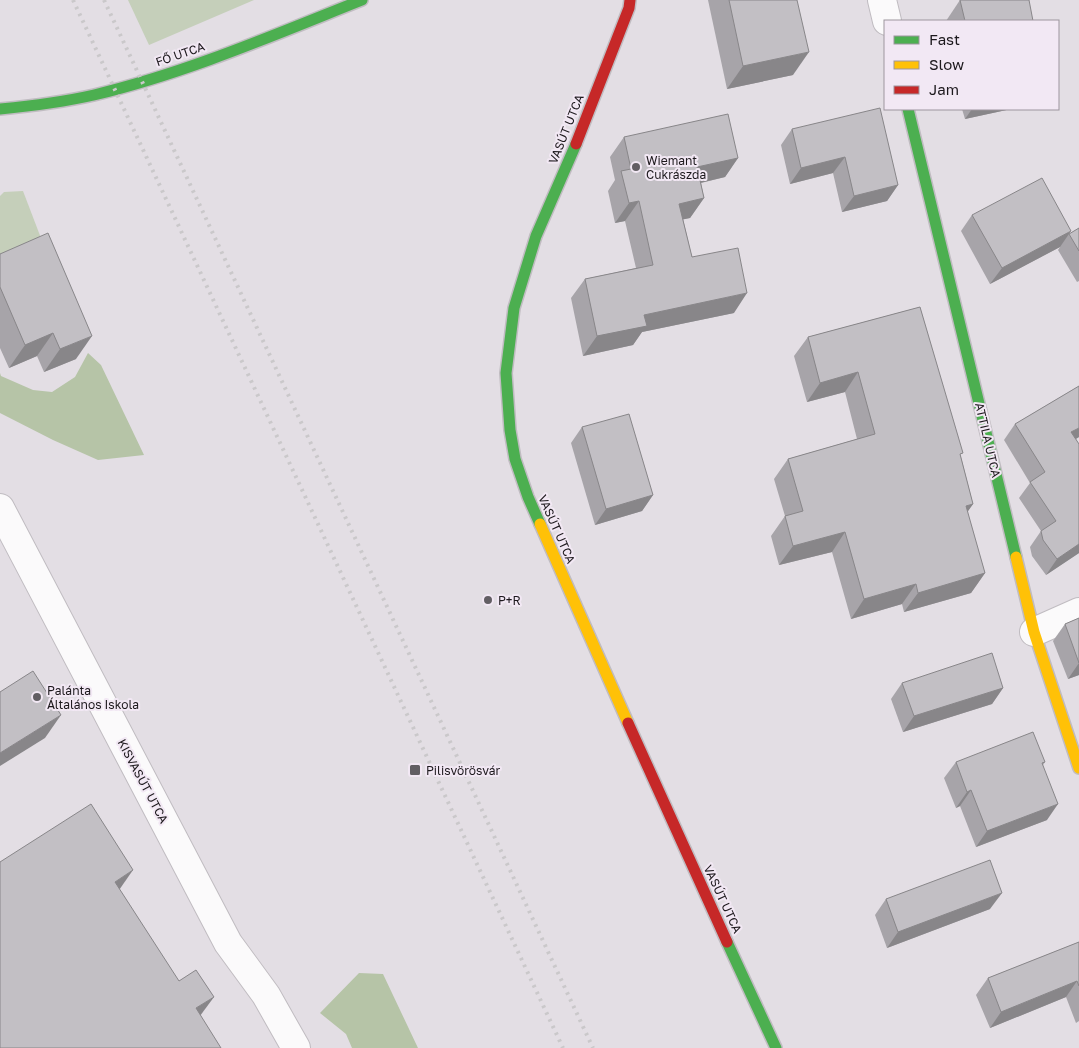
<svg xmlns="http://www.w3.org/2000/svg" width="1079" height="1048" viewBox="0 0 1079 1048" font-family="'Golos Text',sans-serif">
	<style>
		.green { fill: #c5cfba }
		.forest { fill: #b6c4a7 }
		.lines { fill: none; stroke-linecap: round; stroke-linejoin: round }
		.street-casing { stroke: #c0bcc1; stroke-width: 30 }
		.fast-casing { stroke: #c0bcc1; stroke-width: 14 }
		.slow-casing { stroke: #c0bcc1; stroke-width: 14 }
		.jam-casing { stroke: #c0bcc1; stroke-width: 14 }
		.street { stroke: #fbfafb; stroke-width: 28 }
		.fast { stroke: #4caf50; stroke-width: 11 }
		.slow { stroke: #ffc107; stroke-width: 11 }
		.jam { stroke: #c62828; stroke-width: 11 }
		.rail { stroke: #cac8ca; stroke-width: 4; stroke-dasharray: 2.5 5; stroke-linecap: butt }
		.wall { fill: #a7a4a9 }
		.shaded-wall { fill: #888689 }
		.building { fill: #c2bfc4; stroke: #888689 }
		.poi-dot { fill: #625e63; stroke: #f2e8f4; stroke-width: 2 }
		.labels { text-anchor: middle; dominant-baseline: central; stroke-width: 4; stroke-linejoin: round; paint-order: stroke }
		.street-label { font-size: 12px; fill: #1d191d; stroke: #f2e8f4 }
		.poi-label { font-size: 12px; fill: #1d191d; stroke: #f2e8f4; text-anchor: start }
	</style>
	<rect width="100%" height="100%" fill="#e3dee4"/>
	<g class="green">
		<polygon points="128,0 254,0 149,45"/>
		<polygon points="23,191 44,246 0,265 0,196 4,192"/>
	</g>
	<g class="forest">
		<polygon points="88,353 101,365 144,455 98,460 53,440 0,413 0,373 1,376 33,390 52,392 75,377"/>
		<polygon points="359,973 383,974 418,1048 352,1048 346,1034 320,1013"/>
	</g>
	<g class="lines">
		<g class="street-casing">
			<g id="street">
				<polyline points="882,0 887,21"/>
				<polyline points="0,508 228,943 266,995 296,1048"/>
				<polyline points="1034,632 1079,612"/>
			</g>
		</g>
		<g class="fast-casing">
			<g id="fast">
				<path d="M0,109C32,106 63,102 94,95C186,73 274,35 362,0"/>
				<polyline points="908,109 1016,557"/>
				<polyline points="540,524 528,497 515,459 510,430 506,373 514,308 536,236 576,144"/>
				<polyline points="727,942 776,1048"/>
			</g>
		</g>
		<g class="slow-casing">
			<g id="slow">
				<polyline points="540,524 628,723"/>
				<polyline points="1016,557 1034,632 1079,768"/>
			</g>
		</g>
		<g class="jam-casing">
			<g id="jam">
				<polyline points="576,144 629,8 630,0"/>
				<polyline points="628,723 727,942"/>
			</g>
		</g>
		<use href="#street" class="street"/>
		<use href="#fast" class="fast"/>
		<use href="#slow" class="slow"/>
		<use href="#jam" class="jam"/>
		<g class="rail">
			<polyline points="73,0 563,1048"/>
			<polyline points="104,0 593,1048"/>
		</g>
	</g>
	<g class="wall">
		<polygon points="708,0 797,0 793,75 727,89"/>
		<polygon points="960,0 1033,21 946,21"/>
		<polygon points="962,109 1011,109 965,119"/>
		<polygon points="792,129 898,185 887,201 842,212 833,173 790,184 781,145"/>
		<polygon points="624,137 738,158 725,177 701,183 704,198 690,218 683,219 692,257 734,313 642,332 633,345 583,356 571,298 585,279 636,268 625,221 615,223 608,191 615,180 610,157"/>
		<polygon points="972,215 1069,234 1079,228 1079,281 1077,282 1058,250 1060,247 990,284 961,231"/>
		<polygon points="0,254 76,359 44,372 37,356 9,368 0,348"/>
		<polygon points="920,307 961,457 973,504 967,512 985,573 971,593 904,612 902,604 851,619 832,552 779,565 771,536 785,516 774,479 788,459 857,439 845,392 807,402 794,356 808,337"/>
		<polygon points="1079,386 1079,437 1076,439 1079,444 1079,553 1046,575 1032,556 1030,547 1041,531 1019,498 1030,483 1004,440 1015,424"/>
		<polygon points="582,427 653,495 642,511 595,525 571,443"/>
		<polygon points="1079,618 1079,675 1068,679 1053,641 1065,624"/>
		<polygon points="902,683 1003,688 992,704 903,732 891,699"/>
		<polygon points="956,762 1045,762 1043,765 1047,820 976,847 960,806 956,808 944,778"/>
		<polygon points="886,899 990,909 887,948 875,915"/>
		<polygon points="1079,942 1079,1021 1076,1023 1066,997 990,1028 976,995 988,978"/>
	</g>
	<g class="shaded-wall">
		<polygon points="809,52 793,75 727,89 743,66"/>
		<polygon points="972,109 1011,109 965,119"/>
		<polygon points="845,157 833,173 790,184 801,168"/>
		<polygon points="738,158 725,177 683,187 697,167"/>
		<polygon points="898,185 887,201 842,212 854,196"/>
		<polygon points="704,198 690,218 666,223 679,204"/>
		<polygon points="639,201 625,221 615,223 629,203"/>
		<polygon points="1071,231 1060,247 990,284 1002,268"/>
		<polygon points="747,293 734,313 642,332 633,345 583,356 597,336 644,315"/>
		<polygon points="53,333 37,356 9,368 25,345"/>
		<polygon points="92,336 76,359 44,372 60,349"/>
		<polygon points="858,372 845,392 807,402 820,383"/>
		<polygon points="1079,428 1079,437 1060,448 1071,432"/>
		<polygon points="653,495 642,511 595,525 606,509"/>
		<polygon points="973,504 959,524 966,506"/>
		<polygon points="845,532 832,552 779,565 793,546"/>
		<polygon points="1079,544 1079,553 1046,575 1057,559"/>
		<polygon points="985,573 971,593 904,612 918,593"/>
		<polygon points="916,584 902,604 851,619 864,599"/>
		<polygon points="1079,663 1079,675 1068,679"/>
		<polygon points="1003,688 992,704 903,732 914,716"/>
		<polygon points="61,715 45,738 0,766 0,753"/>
		<polygon points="971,790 960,806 956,808 967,792"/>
		<polygon points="1058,804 1047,820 976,847 987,831"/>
		<polygon points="133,870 117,893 115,882"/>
		<polygon points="1002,893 990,909 887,948 898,932"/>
		<polygon points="1077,981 1066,997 990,1028 1001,1012"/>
		<polygon points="214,997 197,1020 196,1008"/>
	</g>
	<g class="building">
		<polygon points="729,0 797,0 809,52 743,66"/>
		<polygon points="960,0 1029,0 1033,21 965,21"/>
		<polygon points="880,108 898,185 854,196 845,157 801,168 792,129"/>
		<polygon points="728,114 738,158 697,167 704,198 679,204 692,257 738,248 747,293 644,315 647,326 597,336 585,279 653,265 639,201 629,203 621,171 631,169 624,137"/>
		<polygon points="1042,178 1071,231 1002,268 972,215"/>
		<polygon points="1079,228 1079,251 1069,234"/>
		<polygon points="48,233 92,336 60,349 53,333 25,345 0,287 0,254"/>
		<polygon points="920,307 963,453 960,454 973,504 966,506 985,573 918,593 916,584 864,599 845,532 793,546 785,516 803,511 788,459 875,434 858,372 820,383 808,337"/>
		<polygon points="1079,386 1079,428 1071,432 1079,444 1079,544 1057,559 1043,540 1041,531 1056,521 1030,482 1045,472 1015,424"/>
		<polygon points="629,414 653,495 606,509 582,427"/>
		<polygon points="1079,618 1079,663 1065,624"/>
		<polygon points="992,653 1003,688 914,716 902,683"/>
		<polygon points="33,671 61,715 0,753 0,692"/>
		<polygon points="1033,732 1045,762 1042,763 1058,804 987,831 971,790 967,792 956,762"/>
		<polygon points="91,804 133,870 115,882 179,981 196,970 214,997 196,1008 221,1048 0,1048 0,862"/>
		<polygon points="990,860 1002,893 898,932 886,899"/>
		<polygon points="1079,942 1079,986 1077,981 1001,1012 988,978"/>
	</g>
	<g class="poi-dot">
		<circle cx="636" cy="167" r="5"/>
		<circle cx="488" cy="600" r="5"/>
		<circle cx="37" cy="697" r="5"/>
		<rect x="409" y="764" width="12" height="12" rx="2.5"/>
	</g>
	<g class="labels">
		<g class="street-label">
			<text transform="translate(180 54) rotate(-19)">FŐ UTCA</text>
			<text transform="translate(566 129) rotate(-68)">VASÚT UTCA</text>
			<text transform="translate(988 440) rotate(77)">ATTILA UTCA</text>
			<text transform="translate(557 529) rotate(66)">VASÚT UTCA</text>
			<text transform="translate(143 781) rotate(62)">KISVASÚT UTCA</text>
			<text transform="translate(723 899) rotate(65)">VASÚT UTCA</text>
		</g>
		<g class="poi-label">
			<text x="646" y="160">Wiemant<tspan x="646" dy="14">Cukrászda</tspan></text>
			<text x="498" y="600">P+R</text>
			<text x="47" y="690">Palánta<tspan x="47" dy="14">Általános Iskola</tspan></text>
			<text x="426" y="770">Pilisvörösvár</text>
		</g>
	</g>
	<rect x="884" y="20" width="175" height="90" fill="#f2e8f4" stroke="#9d959e"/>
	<rect x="894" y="36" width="25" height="8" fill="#4caf50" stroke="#9d959e"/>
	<text x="929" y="45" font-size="15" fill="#1d191d">Fast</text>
	<rect x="894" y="61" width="25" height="8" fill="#ffc107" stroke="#9d959e"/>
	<text x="929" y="70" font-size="15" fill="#1d191d">Slow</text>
	<rect x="894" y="86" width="25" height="8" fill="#c62828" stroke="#9d959e"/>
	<text x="929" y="95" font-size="15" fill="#1d191d">Jam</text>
</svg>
